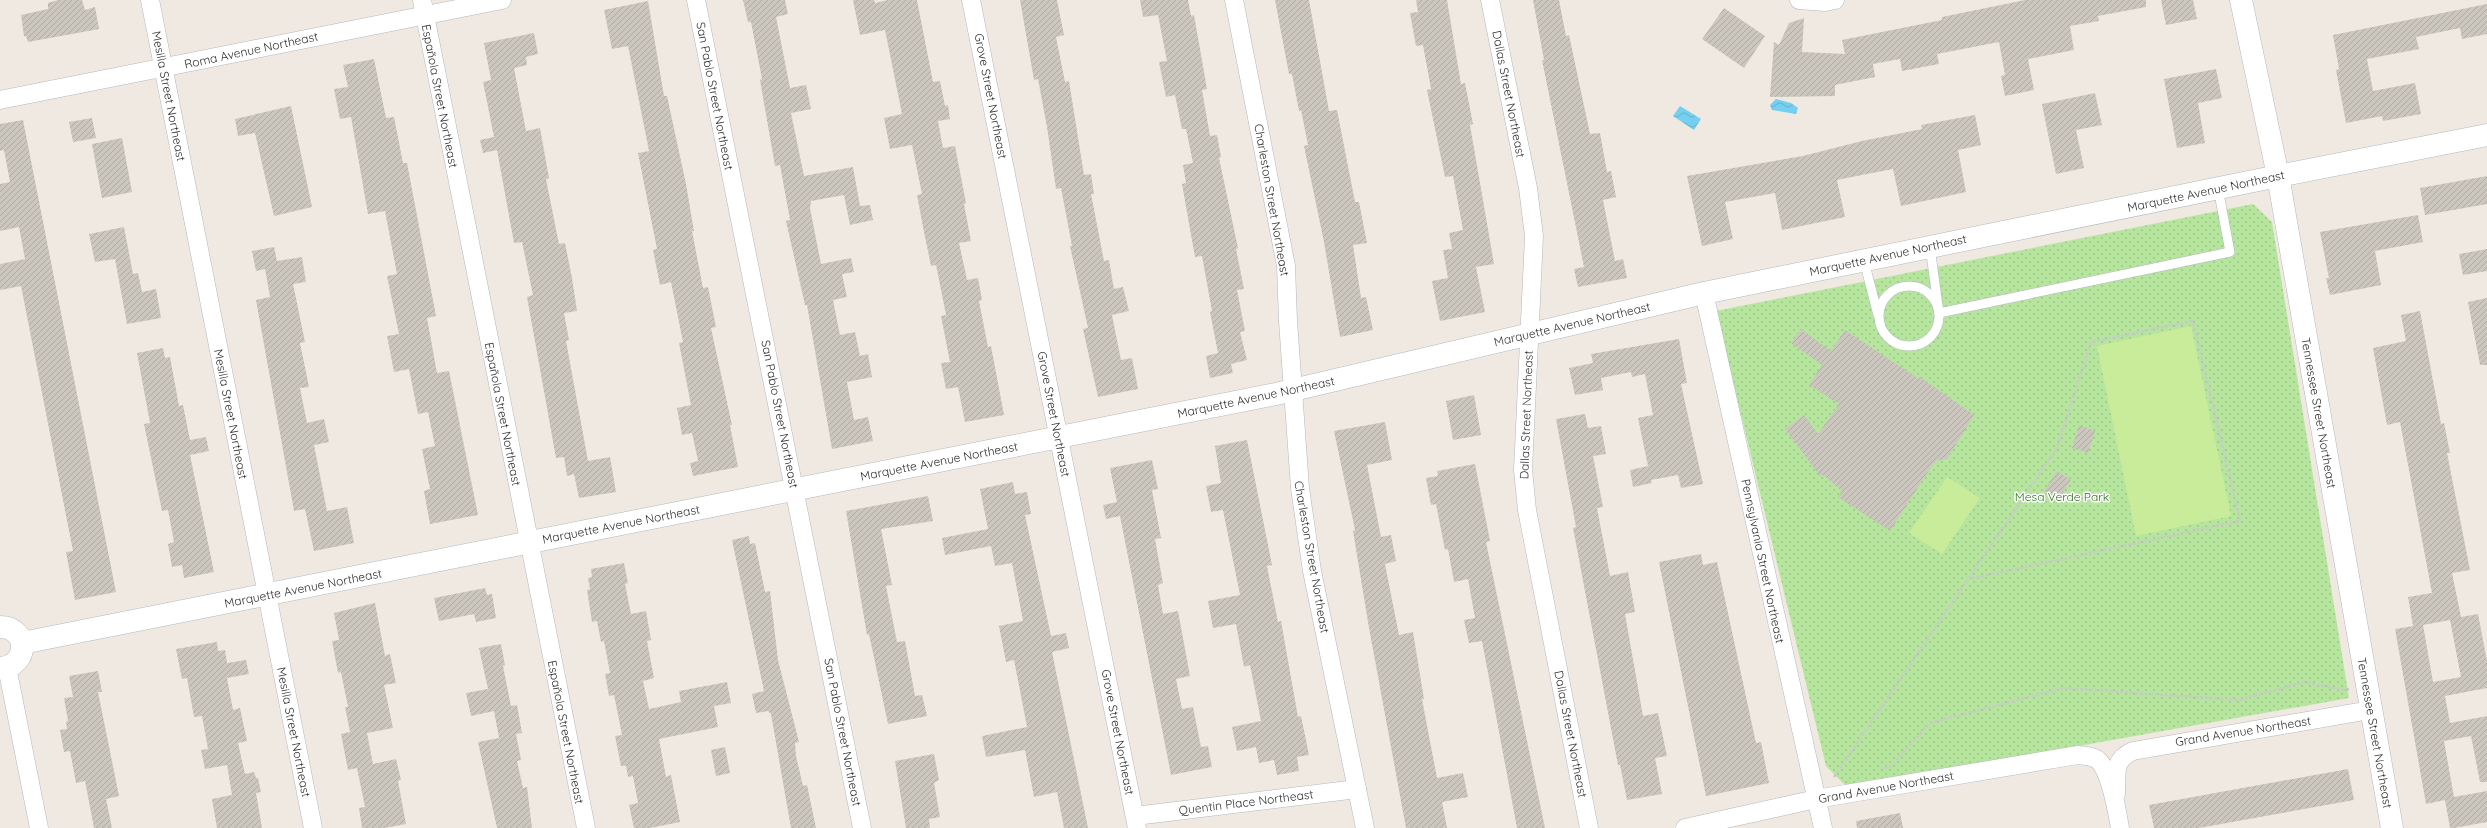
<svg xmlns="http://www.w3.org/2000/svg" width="2487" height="828" viewBox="0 0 2487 828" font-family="Quicksand,sans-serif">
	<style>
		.park { fill: url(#park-dots) }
		.pitch { fill: #c9ec9a }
		.water { fill: url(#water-waves) }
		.building { fill: url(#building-hatch); fill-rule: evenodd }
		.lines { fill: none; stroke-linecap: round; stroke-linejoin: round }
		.lane-casing { stroke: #b4b7c1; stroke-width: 10 }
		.street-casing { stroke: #b4b7c1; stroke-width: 19 }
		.secondary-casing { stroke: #b4b7c1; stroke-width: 23 }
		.path { stroke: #c9c9c9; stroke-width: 2.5; stroke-dasharray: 3 2; stroke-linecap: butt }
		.lane { stroke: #fff; stroke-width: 9 }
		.street { stroke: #fff; stroke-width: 18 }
		.secondary { stroke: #fff; stroke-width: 22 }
		.labels { text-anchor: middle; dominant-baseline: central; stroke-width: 3; stroke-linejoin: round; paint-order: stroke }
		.street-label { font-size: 12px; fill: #2e2e2e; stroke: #fff }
		.park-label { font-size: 12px; fill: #2c6e1b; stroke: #fff }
	</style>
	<defs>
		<pattern id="park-dots" width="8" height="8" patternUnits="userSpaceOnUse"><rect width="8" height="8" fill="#b6e59e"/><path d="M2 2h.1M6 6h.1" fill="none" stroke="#9dc588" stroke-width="1.8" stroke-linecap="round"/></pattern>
		<pattern id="water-waves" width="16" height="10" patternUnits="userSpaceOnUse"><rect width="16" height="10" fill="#75cff0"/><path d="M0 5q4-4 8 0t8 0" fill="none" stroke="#66b2ce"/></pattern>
		<pattern id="building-hatch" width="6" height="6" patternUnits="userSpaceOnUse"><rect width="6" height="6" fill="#cbc7bf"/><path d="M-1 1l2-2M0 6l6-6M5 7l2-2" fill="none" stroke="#afaba4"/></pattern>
	</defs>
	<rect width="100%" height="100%" fill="#efe9e1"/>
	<polygon class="park" points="2253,204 2272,222 2349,698 1847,787 1826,766 1716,311"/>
	<g class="pitch">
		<polygon points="2191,326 2231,516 2136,536 2097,346"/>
		<polygon points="1947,477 1980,498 1942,554 1909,533"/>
	</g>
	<g class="water">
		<polygon points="1776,99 1791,103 1798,108 1796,114 1772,110 1770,105"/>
		<polygon points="1680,106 1701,119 1694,130 1673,116"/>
	</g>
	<g class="building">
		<polygon points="58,0 82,0 85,10 95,7 99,29 28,42 26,36 24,36 21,15 48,9 48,3"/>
		<polygon points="743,0 785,0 788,14 776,17 790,88 806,85 811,109 791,113 804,176 853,167 860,206 870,205 873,220 850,225 844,195 811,201 810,208 821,264 851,258 854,272 842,274 847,297 833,300 840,335 855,332 860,356 868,354 872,377 847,382 854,420 868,417 873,441 832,449 807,305 805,305 786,221 790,220 780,165 775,166 760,80 762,79 751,22 748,22"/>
		<polygon points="853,0 874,0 875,3 888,0 917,0 933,82 940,81 945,106 948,105 950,119 938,121 943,148 955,146 966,203 964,204 971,241 959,243 965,270 967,280 978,278 982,300 979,301 988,347 991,346 1004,415 965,422 958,387 946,389 941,363 950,362 941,316 946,315 936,265 931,266 923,227 917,195 922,194 912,145 890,149 884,118 902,114 885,30 860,35"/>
		<polygon points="1020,0 1057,0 1064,35 1056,37 1065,82 1069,81 1084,175 1091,174 1094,194 1091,194 1104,261 1109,260 1114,289 1123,287 1129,311 1112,315 1121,360 1132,358 1138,389 1098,397 1083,329 1088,328 1070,246 1072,246 1061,188 1056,189 1047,127 1038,79 1034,80"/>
		<polygon points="1140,0 1188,0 1191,16 1194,15 1207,89 1202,90 1210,136 1217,135 1221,157 1219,158 1238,248 1236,249 1244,289 1237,290 1245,331 1240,332 1247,360 1231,364 1233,373 1210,378 1206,356 1218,353 1210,312 1212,311 1202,256 1195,257 1182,184 1186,183 1183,165 1193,163 1186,129 1182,129 1175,95 1166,97 1159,62 1167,61 1158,15 1143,17"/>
		<polygon points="1275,0 1309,0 1329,111 1337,110 1355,202 1359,202 1367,243 1353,245 1361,298 1366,297 1373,330 1340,337 1324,242 1304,146 1308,145 1301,110 1299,111 1292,74 1289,74"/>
		<polygon points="1416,0 1447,0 1461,84 1465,83 1473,124 1470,125 1494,264 1476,267 1485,312 1440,321 1432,281 1448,278 1443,250 1452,249 1449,233 1463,230 1453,176 1445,177 1427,90 1431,89 1423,45 1416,46 1410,13 1418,12"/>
		<polygon points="1533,0 1559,0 1566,36 1569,35 1590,134 1600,133 1607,172 1611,171 1616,197 1603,200 1615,261 1623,259 1627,278 1578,287 1574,269 1584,267 1542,60 1544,60"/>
		<polygon points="2025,0 2146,0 2146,7 2098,16 2099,21 2070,26 2074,50 2028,59 2034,90 2005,96 2001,76 2005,75 1999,42 1937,54 1939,64 1902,71 1900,59 1873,64 1875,77 1835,85 1835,96 1770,97 1774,42 1779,45 1789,23 1804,18 1802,52 1845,54 1842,40 1942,20 1942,17"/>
		<polygon points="2161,0 2193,0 2197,19 2166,25"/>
		<polygon points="648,1 664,96 667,96 686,184 694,231 692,231 703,288 708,287 716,327 711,328 732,425 730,425 738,467 693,476 690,463 698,461 692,433 682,435 677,408 691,405 679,343 683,342 671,282 660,285 653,250 657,249 638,153 649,151 628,46 612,49 604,10"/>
		<polygon points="2487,4 2487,34 2462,39 2460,28 2416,37 2419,49 2367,59 2373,91 2415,83 2421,114 2383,121 2382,116 2346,123 2336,70 2339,69 2333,35"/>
		<polygon points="1724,8 1765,36 1744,68 1702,39"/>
		<polygon points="534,33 538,54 526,57 527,65 514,68 526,131 540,128 549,178 546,179 559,244 565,243 572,278 577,311 564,313 569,340 566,341 588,461 610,457 616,492 579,498 574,474 567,476 564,457 556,458 527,297 533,295 522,242 514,243 497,150 483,153 480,140 494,137 483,82 491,80 484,43"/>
		<polygon points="374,59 386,118 394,117 403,163 407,163 436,316 427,318 437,373 449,371 478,515 430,524 424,491 430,489 422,449 435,446 428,412 418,414 409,369 394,372 387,336 399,334 387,276 397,274 385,211 368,214 351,117 340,119 334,89 348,87 343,65"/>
		<polygon points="2216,69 2222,98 2198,103 2205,143 2177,148 2164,79"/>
		<polygon points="2095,93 2102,125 2076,130 2084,168 2056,174 2042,104"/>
		<polygon points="291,106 312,207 274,216 255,133 238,136 235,119"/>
		<polygon points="1975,115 1981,145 1958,150 1966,192 1901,206 1893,169 1862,175 1837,180 1845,217 1782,230 1775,193 1725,202 1733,239 1702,246 1687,176 1803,156 1862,141 1922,129 1921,125"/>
		<polygon points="92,118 96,138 73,142 69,122"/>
		<polygon points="23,120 116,592 75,600 66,552 73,551 21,286 0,290 0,264 25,259 19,227 0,231 0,184 10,182 4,150 0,151 0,124"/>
		<polygon points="122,138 132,192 102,198 92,144"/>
		<polygon points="2487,176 2487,204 2425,215 2420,188"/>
		<polygon points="2418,215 2423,242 2375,251 2381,285 2330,295 2326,278 2329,278 2320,232"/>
		<polygon points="124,227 133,274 138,273 142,292 156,289 161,318 127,324 115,259 95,262 89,234"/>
		<polygon points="274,247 277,261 302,257 306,282 293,284 305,342 300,343 309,387 300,388 307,423 324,419 329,442 314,445 327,511 347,507 354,543 314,551 305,509 294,511 256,300 270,297 265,269 256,271 252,251"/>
		<polygon points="2487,249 2487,271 2463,275 2459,254"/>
		<polygon points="2487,298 2487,365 2480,365 2468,302"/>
		<path d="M2420,311L2441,424L2444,423L2450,453H2447L2470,570L2452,573L2461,617L2478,614L2487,661V688L2445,696L2450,723L2487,716V782H2480L2471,736L2444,741L2454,797L2487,791V822L2454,828H2450L2445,800L2426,804L2395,629L2413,626L2408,597L2432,593L2400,422L2387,425L2373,348L2406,341L2401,315ZM2450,620L2461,677L2433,682L2423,625Z"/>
		<polygon points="1801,329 1831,351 1845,330 1919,379 1920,377 1974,415 1947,459 1935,461 1890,531 1838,497 1842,491 1823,475 1820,476 1785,429 1804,415 1818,434 1839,404 1809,385 1822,365 1791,343"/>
		<polygon points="1679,339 1687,383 1681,384 1703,484 1681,488 1678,475 1651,480 1652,483 1633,487 1630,470 1648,466 1638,418 1653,415 1645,374 1632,377 1631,372 1601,378 1603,390 1575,395 1569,368 1593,363 1591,354"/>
		<polygon points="163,348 165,358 170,357 179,406 183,405 190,440 206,437 209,451 190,455 214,572 184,578 182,565 172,567 168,544 174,542 168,510 162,511 144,424 150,423 137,353"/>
		<polygon points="1474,395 1481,435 1453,440 1446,401"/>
		<polygon points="1585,414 1588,428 1601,426 1606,454 1593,456 1603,507 1597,508 1610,576 1628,572 1635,612 1625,614 1643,716 1658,713 1667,756 1655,758 1662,794 1627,800 1620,765 1618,765 1573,528 1576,527 1556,419"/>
		<polygon points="1385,422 1392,460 1367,465 1381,537 1391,535 1396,561 1385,564 1399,635 1413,632 1424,699 1422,699 1437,778 1463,773 1468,797 1442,802 1447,828 1406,828 1369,628 1353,531 1355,530 1334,431"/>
		<polygon points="2079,425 2095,431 2088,453 2072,448"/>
		<polygon points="1247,440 1272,565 1267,566 1278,622 1281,621 1298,717 1301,716 1309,755 1297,757 1299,771 1277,775 1274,760 1259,763 1256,747 1237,751 1232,727 1261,721 1250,665 1244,667 1236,624 1213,628 1208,601 1240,595 1223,510 1211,512 1206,486 1221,483 1215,446"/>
		<polygon points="1152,460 1158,489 1152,490 1161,538 1155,539 1163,583 1158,585 1163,614 1178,611 1190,676 1176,679 1182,709 1193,707 1201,747 1208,746 1212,767 1171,775 1120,516 1106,519 1103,505 1117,502 1110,468"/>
		<polygon points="1475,464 1490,541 1486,542 1545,828 1517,828 1482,641 1469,643 1464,620 1475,618 1468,579 1454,582 1448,549 1445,550 1436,504 1431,505 1426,478 1438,476 1437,471"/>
		<polygon points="2057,471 2071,480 2059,500 2044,491"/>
		<polygon points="1013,482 1015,494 1027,492 1031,514 1025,515 1051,636 1066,633 1069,648 1052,652 1088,828 1064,828 1057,792 1034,797 1025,750 986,757 982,736 1027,727 1014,660 1006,662 999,626 1023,621 1012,563 995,566 991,546 945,555 942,538 988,529 980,489"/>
		<polygon points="928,496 933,521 881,529 892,585 886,586 897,642 905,641 915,696 922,695 927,716 888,724 869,634 867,635 846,511"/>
		<polygon points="749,536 750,544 755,543 765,592 770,591 778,660 799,742 795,743 796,756 803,786 807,785 816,828 791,828 771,714 768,711 756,713 752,694 764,691 732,540"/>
		<polygon points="1701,554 1703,565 1717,562 1756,743 1761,742 1769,783 1706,796 1659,562"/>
		<polygon points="624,563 628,583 625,584 631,614 646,611 651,640 647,641 654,678 643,681 649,709 681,702 679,691 727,682 731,703 714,706 718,727 659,739 666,777 671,775 680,822 650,828 634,828 629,805 638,803 633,776 628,777 626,766 621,766 615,736 622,735 614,695 609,696 605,674 610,673 604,641 601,642 597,621 592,622 587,590 590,589 588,578 592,577 591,569"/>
		<polygon points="485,588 487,595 492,594 496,618 476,622 474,614 439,621 434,598"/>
		<polygon points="375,603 385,656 390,654 396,683 384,685 393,728 367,733 373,764 396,759 401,780 398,781 406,824 384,828 362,828 359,808 365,807 357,768 348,770 341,734 350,732 345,707 348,707 341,672 338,673 332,641 339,640 334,613"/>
		<polygon points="217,642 218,651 225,650 227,663 246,660 249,674 227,678 233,710 240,708 247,741 238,743 245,774 254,772 256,778 258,778 261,792 256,793 262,828 217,828 212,799 232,795 227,765 205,769 201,750 208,749 202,716 194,717 187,678 182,679 176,649"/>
		<polygon points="501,644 505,665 503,666 511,706 517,705 522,733 516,734 521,760 517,761 523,788 527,787 532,828 497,828 478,742 499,738 494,711 471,716 466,693 488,689 479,648"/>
		<polygon points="98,671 102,692 98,692 119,796 106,799 112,828 94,828 85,781 76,783 70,751 64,752 60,730 67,729 66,722 68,721 64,698 73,697 69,676"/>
		<polygon points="725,747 730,773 716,776 711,750"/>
		<polygon points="934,754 939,780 934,783 940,817 929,819 930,828 906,828 895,761"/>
		<polygon points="2348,769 2354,800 2199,828 2154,828 2149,805"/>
		<polygon points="1900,813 1903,828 1857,828 1856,821"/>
	</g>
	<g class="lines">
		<g class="lane-casing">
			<g id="lane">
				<polyline points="1930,247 1939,313 2230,252 2218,188"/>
				<polyline points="1864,261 1878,315"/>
				<circle cx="1909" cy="316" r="30"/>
			</g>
		</g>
		<g class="street-casing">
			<g id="street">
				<polyline points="150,0 313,828"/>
				<polyline points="422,0 586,828"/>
				<polyline points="696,0 862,828"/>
				<polyline points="971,0 1137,828"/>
				<polyline points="1234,0 1286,266 1288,321 1300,488 1312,571 1365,828"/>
				<polyline points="1490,0 1528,188 1534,236 1523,470 1527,510 1589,828"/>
				<polyline points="1799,0 1825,2 1835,0"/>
				<polyline points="0,100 502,0"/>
				<polyline points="1704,293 1823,828"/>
				<polyline points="7,667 39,828"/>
				<path d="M2116,794C2117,775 2112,760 2133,751L2370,710"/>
				<polyline points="1135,816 1357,789"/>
				<path d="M1685,828L1816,799L2078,755C2085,756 2094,756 2099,761C2111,774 2117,811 2120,828"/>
			</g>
		</g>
		<g class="secondary-casing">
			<g id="secondary">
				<polyline points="2241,0 2278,176 2392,828"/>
				<path d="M0,627C29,627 30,666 0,668"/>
				<polyline points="22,643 1276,394 1704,293 2278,176 2487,135"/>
			</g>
		</g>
		<g class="path">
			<polyline points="1884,768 1891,766 1930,723 2063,688 2239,700 2304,682 2344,690 2349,689"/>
			<polyline points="1834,777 2057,448 2091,342 2193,321 2240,521 1969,579"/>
		</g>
		<use href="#lane" class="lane"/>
		<use href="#street" class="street"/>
		<use href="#secondary" class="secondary"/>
	</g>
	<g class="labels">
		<g class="street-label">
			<text transform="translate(251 50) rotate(-12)">Roma Avenue Northeast</text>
			<text transform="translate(1509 94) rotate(79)">Dallas Street Northeast</text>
			<text transform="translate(169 96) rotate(79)">Mesilla Street Northeast</text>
			<text transform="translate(440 96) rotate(79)">Española Street Northeast</text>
			<text transform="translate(715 96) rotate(79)">San Pablo Street Northeast</text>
			<text transform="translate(991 96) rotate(79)">Grove Street Northeast</text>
			<text transform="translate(2206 191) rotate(-12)">Marquette Avenue Northeast</text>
			<text transform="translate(1272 200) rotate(80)">Charleston Street Northeast</text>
			<text transform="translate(1888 255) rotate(-12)">Marquette Avenue Northeast</text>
			<text transform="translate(1572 324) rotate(-13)">Marquette Avenue Northeast</text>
			<text transform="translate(1256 397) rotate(-12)">Marquette Avenue Northeast</text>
			<text transform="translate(2319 413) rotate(80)">Tennessee Street Northeast</text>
			<text transform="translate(231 414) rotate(79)">Mesilla Street Northeast</text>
			<text transform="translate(503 414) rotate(79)">Española Street Northeast</text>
			<text transform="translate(780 414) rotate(79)">San Pablo Street Northeast</text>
			<text transform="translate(1054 414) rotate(79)">Grove Street Northeast</text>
			<text transform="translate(1526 415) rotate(-88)">Dallas Street Northeast</text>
			<text transform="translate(939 461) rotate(-11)">Marquette Avenue Northeast</text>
			<text transform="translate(621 524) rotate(-11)">Marquette Avenue Northeast</text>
			<text transform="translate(1312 557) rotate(80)">Charleston Street Northeast</text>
			<text transform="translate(1763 561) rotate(78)">Pennsylvania Street Northeast</text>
			<text transform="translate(303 588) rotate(-11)">Marquette Avenue Northeast</text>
			<text transform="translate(2243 731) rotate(-9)">Grand Avenue Northeast</text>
			<text transform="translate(294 732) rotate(79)">Mesilla Street Northeast</text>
			<text transform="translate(566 732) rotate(79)">Española Street Northeast</text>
			<text transform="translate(843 732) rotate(79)">San Pablo Street Northeast</text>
			<text transform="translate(1118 732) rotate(79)">Grove Street Northeast</text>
			<text transform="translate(2375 733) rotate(80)">Tennessee Street Northeast</text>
			<text transform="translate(1571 734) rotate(79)">Dallas Street Northeast</text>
			<text transform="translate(1886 787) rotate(-10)">Grand Avenue Northeast</text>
			<text transform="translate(1246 802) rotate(-7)">Quentin Place Northeast</text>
		</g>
		<g class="park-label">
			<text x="2062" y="496">Mesa Verde Park</text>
		</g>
	</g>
</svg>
